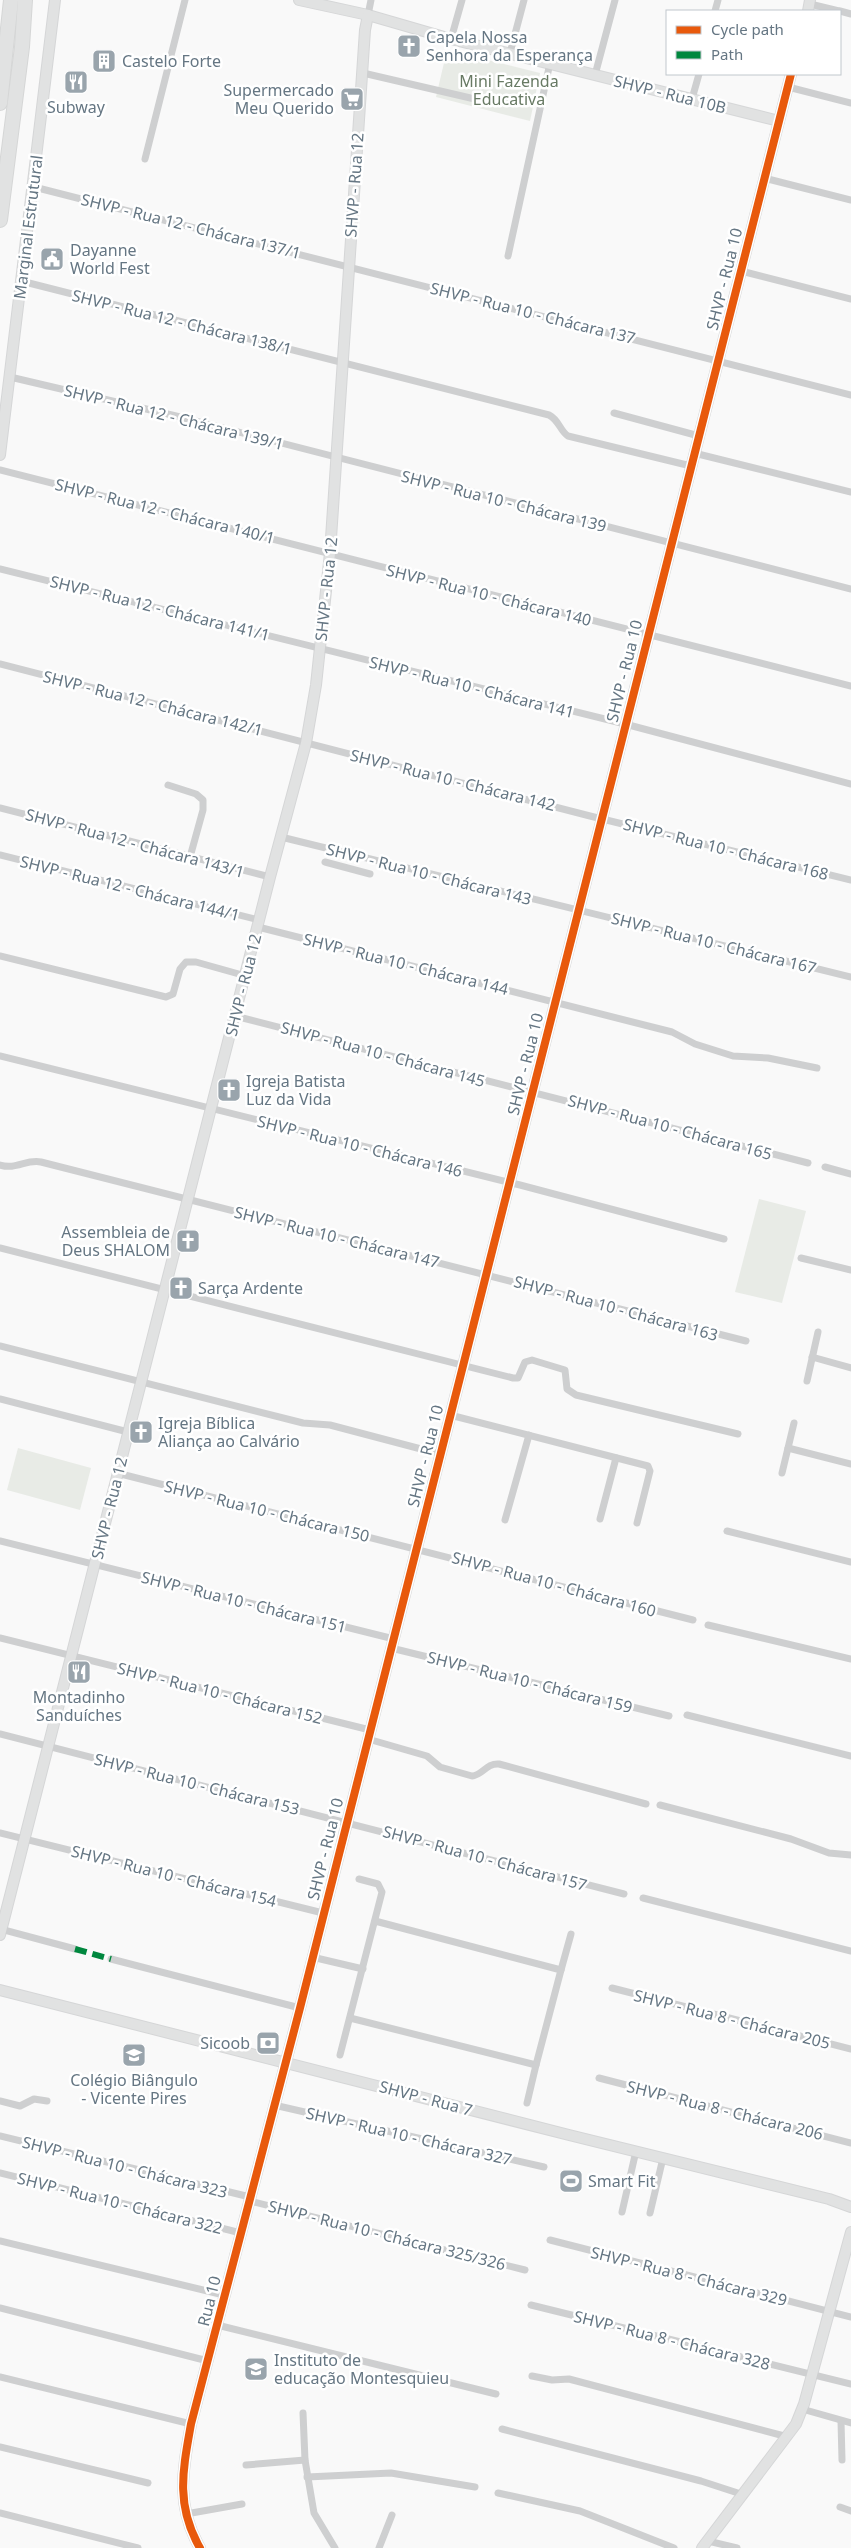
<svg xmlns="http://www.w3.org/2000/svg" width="851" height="2548" viewBox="0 0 851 2548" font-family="'Noto Sans',sans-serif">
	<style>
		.green { fill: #e8ebe6 }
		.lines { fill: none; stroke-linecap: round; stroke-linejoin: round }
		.secondary-casing { stroke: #d5d6d7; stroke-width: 12 }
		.highway-casing { stroke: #d5d6d6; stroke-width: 16 }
		.street { stroke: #cecfd0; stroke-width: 7 }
		.secondary { stroke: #e1e2e2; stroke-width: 10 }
		.highway { stroke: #e1e2e2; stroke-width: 14 }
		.quiet { stroke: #00873e; stroke-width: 6; stroke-dasharray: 12 6; stroke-linecap: butt }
		.cycleway-casing { stroke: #fff; stroke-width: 11 }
		.cycleway { stroke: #e8590c; stroke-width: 8 }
		.labels { text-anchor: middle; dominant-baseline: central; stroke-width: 5; stroke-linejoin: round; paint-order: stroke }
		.poi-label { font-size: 16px; fill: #657683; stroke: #fff; text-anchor: start }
		.park-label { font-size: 16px; fill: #687a64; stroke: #fff }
		.street-label { font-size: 16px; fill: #657683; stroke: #fff }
	</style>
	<rect width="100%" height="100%" fill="#f9f9f9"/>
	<g class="green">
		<polygon points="447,50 540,73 530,121 436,97"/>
		<polygon points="759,1199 806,1211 782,1303 735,1292"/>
		<polygon points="18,1448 91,1468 80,1510 7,1490"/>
	</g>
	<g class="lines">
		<g class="secondary-casing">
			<g id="secondary">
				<polyline points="299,0 368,15 451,39 779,121"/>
				<polyline points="808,11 810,0"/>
				<polyline points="0,455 55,0"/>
				<polyline points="0,1935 270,877 306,743 316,685 330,553 365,30 368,15"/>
				<polyline points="0,1990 569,2135 829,2199 851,2207"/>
				<path d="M200,2548C175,2505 183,2469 191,2424L300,2008L791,74"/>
				<polyline points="702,2548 796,2424 804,2404 851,2232"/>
			</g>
		</g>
		<g class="highway-casing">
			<g id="highway">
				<polyline points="0,103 11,0"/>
				<polyline points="0,220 22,47 25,0"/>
			</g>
		</g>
		<g class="street">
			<polyline points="810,4 839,11"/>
			<polyline points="715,11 718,0"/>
			<polyline points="840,11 851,14"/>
			<polyline points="368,15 371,0"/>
			<polyline points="451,39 462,0"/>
			<polyline points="510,53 524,0"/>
			<polyline points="363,73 479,100"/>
			<polyline points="595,75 615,0"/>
			<polyline points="788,87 851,103"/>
			<polyline points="692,99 699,74"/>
			<polyline points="145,159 185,0"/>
			<polyline points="764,178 851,200"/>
			<polyline points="34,187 851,395"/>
			<polyline points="508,256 550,63"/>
			<polyline points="741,271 851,299"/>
			<path d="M21,281L549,415C559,420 560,431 568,436L691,466"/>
			<polyline points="10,377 176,416 851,589"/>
			<polyline points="614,413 699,436"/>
			<polyline points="694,453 851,492"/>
			<path d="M0,470C284,540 567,615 851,686"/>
			<polyline points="0,569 625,724 851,784"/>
			<polyline points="0,664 590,816 851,880"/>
			<polyline points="168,785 196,794 203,800 203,810 190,857"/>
			<polyline points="0,808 270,877"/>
			<polyline points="281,837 851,977"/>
			<polyline points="0,855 259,920"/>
			<polyline points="325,862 370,874"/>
			<polyline points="258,927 672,1032 695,1044 733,1056 768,1058 817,1068"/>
			<polyline points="0,956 166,997 173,994 180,969 186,962 196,962 246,976"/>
			<polyline points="235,1016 808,1163"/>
			<polyline points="0,1056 520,1185 724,1239"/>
			<path d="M0,1165C16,1170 26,1159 41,1162L746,1341"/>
			<polyline points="825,1167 851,1174"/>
			<polyline points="0,1248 513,1378 518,1378 525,1362 532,1360 565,1370 567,1389 576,1395 738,1434"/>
			<polyline points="801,1258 851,1270"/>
			<polyline points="0,1346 303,1423 330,1425 440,1454"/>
			<polyline points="812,1357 851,1368"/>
			<polyline points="807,1381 818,1332"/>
			<polyline points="0,1399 128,1432"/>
			<polyline points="450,1415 648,1466 650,1471 637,1523"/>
			<polyline points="788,1448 851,1464"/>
			<polyline points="117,1473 693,1620"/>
			<polyline points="782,1473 794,1423"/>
			<polyline points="600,1519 616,1458"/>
			<polyline points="505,1520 529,1435"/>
			<polyline points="727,1531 851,1562"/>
			<polyline points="0,1541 394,1639"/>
			<polyline points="708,1625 851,1659"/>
			<polyline points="0,1638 370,1730"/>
			<polyline points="391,1648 669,1716"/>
			<polyline points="687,1715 851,1756"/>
			<polyline points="0,1734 624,1894"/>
			<path d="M368,1739L427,1756L440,1767L472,1776C483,1775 486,1763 499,1764L646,1804"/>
			<polyline points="660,1805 791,1839 829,1853 851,1855"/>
			<polyline points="0,1833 323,1913"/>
			<polyline points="643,1898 851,1951"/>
			<polyline points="0,1929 75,1949"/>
			<polyline points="312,1957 363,1969"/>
			<polyline points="111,1959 300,2008"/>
			<polyline points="561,1970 571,1934"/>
			<polyline points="612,1988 851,2049"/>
			<polyline points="350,2018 536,2065 561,1970 375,1921"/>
			<polyline points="340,2055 382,1892 378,1884 359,1879"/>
			<polyline points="599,2078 851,2143"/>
			<polyline points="0,2101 20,2106 34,2099 47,2101"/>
			<polyline points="527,2103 536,2065"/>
			<polyline points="274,2105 544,2167"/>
			<polyline points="0,2136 250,2197"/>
			<polyline points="0,2173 241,2233"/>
			<polyline points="250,2201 525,2270"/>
			<polyline points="622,2212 636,2151"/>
			<polyline points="650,2213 663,2158"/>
			<polyline points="550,2240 851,2317"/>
			<polyline points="0,2241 224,2295"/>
			<polyline points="531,2305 851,2384"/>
			<polyline points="0,2308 208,2361"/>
			<polyline points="217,2325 496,2394"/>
			<polyline points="532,2376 552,2380 569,2379 788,2437"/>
			<polyline points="0,2377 191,2424"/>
			<polyline points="802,2409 851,2423"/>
			<polyline points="303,2413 305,2460 314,2513 335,2548"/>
			<polyline points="841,2421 842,2460"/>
			<polyline points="502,2429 701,2481 744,2495"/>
			<polyline points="0,2447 148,2483"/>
			<polyline points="246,2465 305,2460"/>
			<polyline points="307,2477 391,2473 475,2487"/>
			<polyline points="498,2493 580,2511 674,2548"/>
			<polyline points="840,2507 851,2511"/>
			<polyline points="0,2513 138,2548"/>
			<polyline points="186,2514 242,2504"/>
			<polyline points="708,2541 737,2548"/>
			<polyline points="379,2548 392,2515"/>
		</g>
		<use href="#secondary" class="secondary"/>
		<use href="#highway" class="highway"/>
		<polyline class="quiet" points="75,1949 111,1959"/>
		<g class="cycleway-casing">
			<path id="cycleway" d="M200,2548C175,2505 183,2469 191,2424L300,2008L791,74"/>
		</g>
		<use href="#cycleway" class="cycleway"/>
	</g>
	<defs>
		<g id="church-square" transform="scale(1.25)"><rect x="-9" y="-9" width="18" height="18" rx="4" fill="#99a4ac" stroke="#fff"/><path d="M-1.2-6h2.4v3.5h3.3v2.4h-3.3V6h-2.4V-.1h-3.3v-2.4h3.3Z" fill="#fff"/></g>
		<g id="building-square" transform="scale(1.25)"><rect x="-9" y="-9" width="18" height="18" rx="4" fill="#99a4ac" stroke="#fff"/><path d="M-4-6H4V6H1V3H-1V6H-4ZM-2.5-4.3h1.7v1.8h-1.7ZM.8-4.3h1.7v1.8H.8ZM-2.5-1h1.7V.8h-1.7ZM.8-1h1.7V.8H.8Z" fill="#fff"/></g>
		<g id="restaurant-square" transform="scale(1.25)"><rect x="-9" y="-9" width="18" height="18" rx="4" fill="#99a4ac" stroke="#fff"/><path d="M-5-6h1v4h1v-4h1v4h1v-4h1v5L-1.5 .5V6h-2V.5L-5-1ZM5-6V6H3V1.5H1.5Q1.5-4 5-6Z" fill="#fff"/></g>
		<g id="supermarket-square" transform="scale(1.25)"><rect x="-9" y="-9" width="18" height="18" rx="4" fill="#99a4ac" stroke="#fff"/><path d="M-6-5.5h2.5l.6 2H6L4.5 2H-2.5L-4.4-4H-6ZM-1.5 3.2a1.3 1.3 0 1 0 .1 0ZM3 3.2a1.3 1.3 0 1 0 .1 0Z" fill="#fff"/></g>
		<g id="civic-square" transform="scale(1.25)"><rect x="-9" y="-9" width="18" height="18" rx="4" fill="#99a4ac" stroke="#fff"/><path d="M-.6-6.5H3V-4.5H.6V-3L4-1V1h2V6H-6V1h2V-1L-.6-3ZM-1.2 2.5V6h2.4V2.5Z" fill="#fff"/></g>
		<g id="bank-square" transform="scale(1.25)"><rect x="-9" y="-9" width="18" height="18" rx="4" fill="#99a4ac" stroke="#fff"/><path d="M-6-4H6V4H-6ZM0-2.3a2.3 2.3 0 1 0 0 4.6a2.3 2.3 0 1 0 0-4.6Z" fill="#fff"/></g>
		<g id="school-square" transform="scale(1.25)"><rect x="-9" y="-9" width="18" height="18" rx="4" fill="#99a4ac" stroke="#fff"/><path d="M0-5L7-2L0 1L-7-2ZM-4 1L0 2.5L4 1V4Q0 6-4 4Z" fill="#fff"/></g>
		<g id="stadium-square" transform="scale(1.25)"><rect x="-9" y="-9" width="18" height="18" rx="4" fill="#99a4ac" stroke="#fff"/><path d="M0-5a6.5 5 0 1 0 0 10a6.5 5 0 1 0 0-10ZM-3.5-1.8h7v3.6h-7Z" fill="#fff"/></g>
	</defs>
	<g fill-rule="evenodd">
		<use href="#church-square" x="409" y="46"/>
		<use href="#building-square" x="104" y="61"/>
		<use href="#restaurant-square" x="76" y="82"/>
		<use href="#supermarket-square" x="352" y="99"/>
		<use href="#civic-square" x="52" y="259"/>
		<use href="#church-square" x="229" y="1090"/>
		<use href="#church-square" x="188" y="1241"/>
		<use href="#church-square" x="181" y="1288"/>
		<use href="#church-square" x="141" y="1432"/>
		<use href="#restaurant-square" x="79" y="1672"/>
		<use href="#bank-square" x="268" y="2043"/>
		<use href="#school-square" x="134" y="2055"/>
		<use href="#stadium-square" x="571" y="2181"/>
		<use href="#school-square" x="256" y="2369"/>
	</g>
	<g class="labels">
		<g class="poi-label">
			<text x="426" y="37">Capela Nossa<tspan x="426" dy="18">Senhora da Esperança</tspan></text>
			<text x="122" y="61">Castelo Forte</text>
			<text x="334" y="90" text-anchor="end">Supermercado<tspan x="334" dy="18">Meu Querido</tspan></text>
			<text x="76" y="107" text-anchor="middle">Subway</text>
			<text x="70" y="250">Dayanne<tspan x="70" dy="18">World Fest</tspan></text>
			<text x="246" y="1081">Igreja Batista<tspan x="246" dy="18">Luz da Vida</tspan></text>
			<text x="170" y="1232" text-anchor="end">Assembleia de<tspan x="170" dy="18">Deus SHALOM</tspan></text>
			<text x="198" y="1288">Sarça Ardente</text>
			<text x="158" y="1423">Igreja Bíblica<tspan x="158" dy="18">Aliança ao Calvário</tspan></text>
			<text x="79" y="1697" text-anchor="middle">Montadinho<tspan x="79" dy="18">Sanduíches</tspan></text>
			<text x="250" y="2043" text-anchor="end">Sicoob</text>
			<text x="134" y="2080" text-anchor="middle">Colégio Biângulo<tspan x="134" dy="18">- Vicente Pires</tspan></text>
			<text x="588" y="2181">Smart Fit</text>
			<text x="274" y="2360">Instituto de<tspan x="274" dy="18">educação Montesquieu</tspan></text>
		</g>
		<g class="park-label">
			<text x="509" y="81">Mini Fazenda<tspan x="509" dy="18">Educativa</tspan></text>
		</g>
		<g class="street-label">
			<text transform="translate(670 94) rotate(14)">SHVP - Rua 10B</text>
			<text transform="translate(354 185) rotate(-86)">SHVP - Rua 12</text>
			<text transform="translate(191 226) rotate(14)">SHVP - Rua 12 - Chácara 137/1</text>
			<text transform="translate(28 227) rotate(-83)">Marginal Estrutural</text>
			<text transform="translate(724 279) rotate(-76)">SHVP - Rua 10</text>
			<text transform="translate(533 313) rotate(14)">SHVP - Rua 10 - Chácara 137</text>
			<text transform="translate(182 322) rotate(14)">SHVP - Rua 12 - Chácara 138/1</text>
			<text transform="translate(174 417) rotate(14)">SHVP - Rua 12 - Chácara 139/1</text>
			<text transform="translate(504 501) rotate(14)">SHVP - Rua 10 - Chácara 139</text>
			<text transform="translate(165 511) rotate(14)">SHVP - Rua 12 - Chácara 140/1</text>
			<text transform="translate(326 589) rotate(-84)">SHVP - Rua 12</text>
			<text transform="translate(489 595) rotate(14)">SHVP - Rua 10 - Chácara 140</text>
			<text transform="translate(160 608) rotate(14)">SHVP - Rua 12 - Chácara 141/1</text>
			<text transform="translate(624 671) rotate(-76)">SHVP - Rua 10</text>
			<text transform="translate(472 687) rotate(14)">SHVP - Rua 10 - Chácara 141</text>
			<text transform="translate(153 703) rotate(14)">SHVP - Rua 12 - Chácara 142/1</text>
			<text transform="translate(453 780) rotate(14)">SHVP - Rua 10 - Chácara 142</text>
			<text transform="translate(135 843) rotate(15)">SHVP - Rua 12 - Chácara 143/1</text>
			<text transform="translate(726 849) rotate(14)">SHVP - Rua 10 - Chácara 168</text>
			<text transform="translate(429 874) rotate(14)">SHVP - Rua 10 - Chácara 143</text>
			<text transform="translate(130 888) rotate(14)">SHVP - Rua 12 - Chácara 144/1</text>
			<text transform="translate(714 943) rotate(14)">SHVP - Rua 10 - Chácara 167</text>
			<text transform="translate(406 964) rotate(14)">SHVP - Rua 10 - Chácara 144</text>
			<text transform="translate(243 985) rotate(-76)">SHVP - Rua 12</text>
			<text transform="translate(383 1054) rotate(15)">SHVP - Rua 10 - Chácara 145</text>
			<text transform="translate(525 1064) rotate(-76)">SHVP - Rua 10</text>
			<text transform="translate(670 1127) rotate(15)">SHVP - Rua 10 - Chácara 165</text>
			<text transform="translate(360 1146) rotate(14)">SHVP - Rua 10 - Chácara 146</text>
			<text transform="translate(337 1237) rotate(14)">SHVP - Rua 10 - Chácara 147</text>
			<text transform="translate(616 1308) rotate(15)">SHVP - Rua 10 - Chácara 163</text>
			<text transform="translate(425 1456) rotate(-76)">SHVP - Rua 10</text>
			<text transform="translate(109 1508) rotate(-76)">SHVP - Rua 12</text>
			<text transform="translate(267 1511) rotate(14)">SHVP - Rua 10 - Chácara 150</text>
			<text transform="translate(554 1584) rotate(15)">SHVP - Rua 10 - Chácara 160</text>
			<text transform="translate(244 1602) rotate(14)">SHVP - Rua 10 - Chácara 151</text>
			<text transform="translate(530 1682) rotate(14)">SHVP - Rua 10 - Chácara 159</text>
			<text transform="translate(220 1693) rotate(14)">SHVP - Rua 10 - Chácara 152</text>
			<text transform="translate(197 1784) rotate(14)">SHVP - Rua 10 - Chácara 153</text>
			<text transform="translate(325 1849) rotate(-76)">SHVP - Rua 10</text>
			<text transform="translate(485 1858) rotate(15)">SHVP - Rua 10 - Chácara 157</text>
			<text transform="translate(174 1876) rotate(14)">SHVP - Rua 10 - Chácara 154</text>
			<text transform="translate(732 2019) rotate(14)">SHVP - Rua 8 - Chácara 205</text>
			<text transform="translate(426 2098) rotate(15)">SHVP - Rua 7</text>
			<text transform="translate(725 2110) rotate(14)">SHVP - Rua 8 - Chácara 206</text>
			<text transform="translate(409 2136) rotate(13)">SHVP - Rua 10 - Chácara 327</text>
			<text transform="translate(125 2167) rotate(14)">SHVP - Rua 10 - Chácara 323</text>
			<text transform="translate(120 2203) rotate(14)">SHVP - Rua 10 - Chácara 322</text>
			<text transform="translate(387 2235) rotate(14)">SHVP - Rua 10 - Chácara 325/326</text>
			<text transform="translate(689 2276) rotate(14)">SHVP - Rua 8 - Chácara 329</text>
			<text transform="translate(209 2301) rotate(-76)">Rua 10</text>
			<text transform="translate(672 2340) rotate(14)">SHVP - Rua 8 - Chácara 328</text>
		</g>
	</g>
	<rect x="666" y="10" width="175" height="65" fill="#ffffff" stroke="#c1c8cd"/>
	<rect x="676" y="26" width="25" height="8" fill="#e8590c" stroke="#c1c8cd"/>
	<text x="711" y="35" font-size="15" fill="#657683">Cycle path</text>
	<rect x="676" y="51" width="25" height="8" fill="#00873e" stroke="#c1c8cd"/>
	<text x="711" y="60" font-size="15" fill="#657683">Path</text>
</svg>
